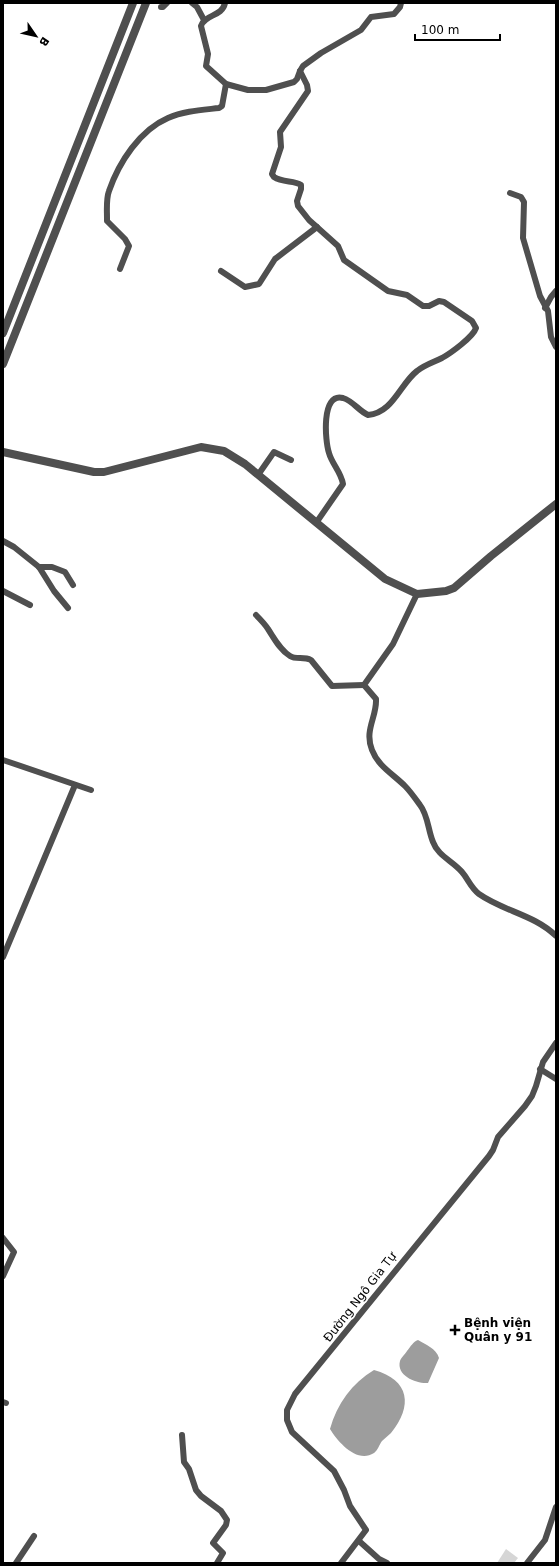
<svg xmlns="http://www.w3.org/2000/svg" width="559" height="1566" viewBox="0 0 559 1566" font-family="'DejaVu Sans',sans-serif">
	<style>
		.green { fill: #d6d6d6 }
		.water { fill: #9d9d9d }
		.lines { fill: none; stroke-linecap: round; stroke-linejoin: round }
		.minor { stroke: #4f4f4f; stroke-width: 6 }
		.tertiary { stroke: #4f4f4f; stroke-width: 8 }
		.poi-dot { fill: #000; stroke: #fff; stroke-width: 1.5 }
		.labels { text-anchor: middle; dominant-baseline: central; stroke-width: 3.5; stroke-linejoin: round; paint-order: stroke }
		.street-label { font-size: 12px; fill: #000; stroke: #fff }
		.poi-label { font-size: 12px; font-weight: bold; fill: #000; stroke: #fff; text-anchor: start }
	</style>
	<rect width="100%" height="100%" fill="#fff"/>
	<polygon class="green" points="506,1549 518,1558 514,1563 497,1563"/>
	<g class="water">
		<path d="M418,1340C426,1345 436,1348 439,1358L428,1383C417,1384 396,1376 400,1361C401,1358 405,1354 407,1351C411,1346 413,1342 418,1340Z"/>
		<path d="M374,1370C410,1380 413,1406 391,1433C388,1436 385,1438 382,1441C379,1445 378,1450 374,1453C357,1464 338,1442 330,1429C337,1404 352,1383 374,1370Z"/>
	</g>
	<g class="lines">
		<g class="minor">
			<polyline points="192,3 197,7 204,20"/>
			<path d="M225,3C222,17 205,14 201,26L208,54L206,66L226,84L248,90H266L294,82L297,79L300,71L303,66L321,53L361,30L371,17L394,14L400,7L401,3"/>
			<polyline points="161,7 163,7 167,3"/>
			<path d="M300,71L307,85L308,91L280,132L281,147L272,174L274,177C283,183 294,180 301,185V189L297,201L298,206L309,220L338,246L344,260L388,291L407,295L423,306H429L439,301L444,302L472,321L476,328C473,337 451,353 442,358C434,362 424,365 417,371C400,384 393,413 368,415C359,411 353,401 343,398C321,392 325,441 329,453C332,464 341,472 343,484L316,523"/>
			<polyline points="510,193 521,197 524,202 523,238 540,296 548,311 551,337 556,347"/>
			<path d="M120,269L129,246L125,239L107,221V218C107,210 106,199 109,191C119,162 140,130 168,118C184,111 202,110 219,108L222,106L226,84"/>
			<polyline points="221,271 245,287 259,284 275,259 317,227"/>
			<polyline points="545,308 551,297 556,291"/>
			<polyline points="258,475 274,452 291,460"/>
			<polyline points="3,541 14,547 39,567 54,591 68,608"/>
			<polyline points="39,567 52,567 65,572 73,585"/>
			<polyline points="3,591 30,605"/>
			<path d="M417,594L393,644L364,685L376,699C377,717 364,730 372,750C378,766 393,774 405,786C410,791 415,798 420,805C428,815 428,830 433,842C438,856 453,861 462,872C468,879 471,888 479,894C503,911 535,915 556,936"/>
			<path d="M256,615C260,619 265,624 268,629C274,638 280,650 290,656C296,660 304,656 311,660L332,686L364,685"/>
			<polyline points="3,760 91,790"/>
			<polyline points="3,957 75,785"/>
			<polyline points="540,1069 556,1079"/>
			<polyline points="3,1238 14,1252 3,1276"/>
			<polyline points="3,1402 6,1403"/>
			<polyline points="182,1435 184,1462 189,1469 196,1490 201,1496 221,1511 227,1520 226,1525 213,1543 223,1553 217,1563"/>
			<polyline points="359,1541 379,1559 387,1563"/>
			<polyline points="16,1563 34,1536"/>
			<polyline points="341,1563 366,1530 350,1506 344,1490 334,1471 292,1432 287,1420 287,1410 295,1394 489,1156 493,1150 498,1137 525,1106 532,1096 536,1086 543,1062 556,1043"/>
			<polyline points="527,1563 545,1540 556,1507"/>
		</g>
		<g class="tertiary">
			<polyline points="3,333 133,3"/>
			<polyline points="3,364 146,3"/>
			<polyline points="3,452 94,472 104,472 201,447 224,451 245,464 385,579 417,594 446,591 454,588 491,556 556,504"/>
		</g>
	</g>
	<path class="poi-dot" d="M453 1324h4v4h4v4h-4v4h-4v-4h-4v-4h4z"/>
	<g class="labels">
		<g class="street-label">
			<text transform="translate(360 1297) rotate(-52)">Đường Ngô Gia Tự</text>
		</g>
		<g class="poi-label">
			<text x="464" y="1323">Bệnh viện<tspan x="464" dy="14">Quân y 91</tspan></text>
		</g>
	</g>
	<rect width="559" height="1566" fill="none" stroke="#000000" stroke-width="8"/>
	<g transform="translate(36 36) rotate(124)" stroke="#ffffff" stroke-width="3" paint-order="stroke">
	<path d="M0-3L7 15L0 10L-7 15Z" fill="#000000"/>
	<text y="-6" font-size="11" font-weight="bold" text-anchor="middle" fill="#000000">B</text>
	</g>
	<path d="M415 34v6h85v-6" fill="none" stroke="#000000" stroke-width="2"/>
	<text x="421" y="34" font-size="12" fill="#000000" stroke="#ffffff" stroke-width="3" paint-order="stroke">100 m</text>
</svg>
